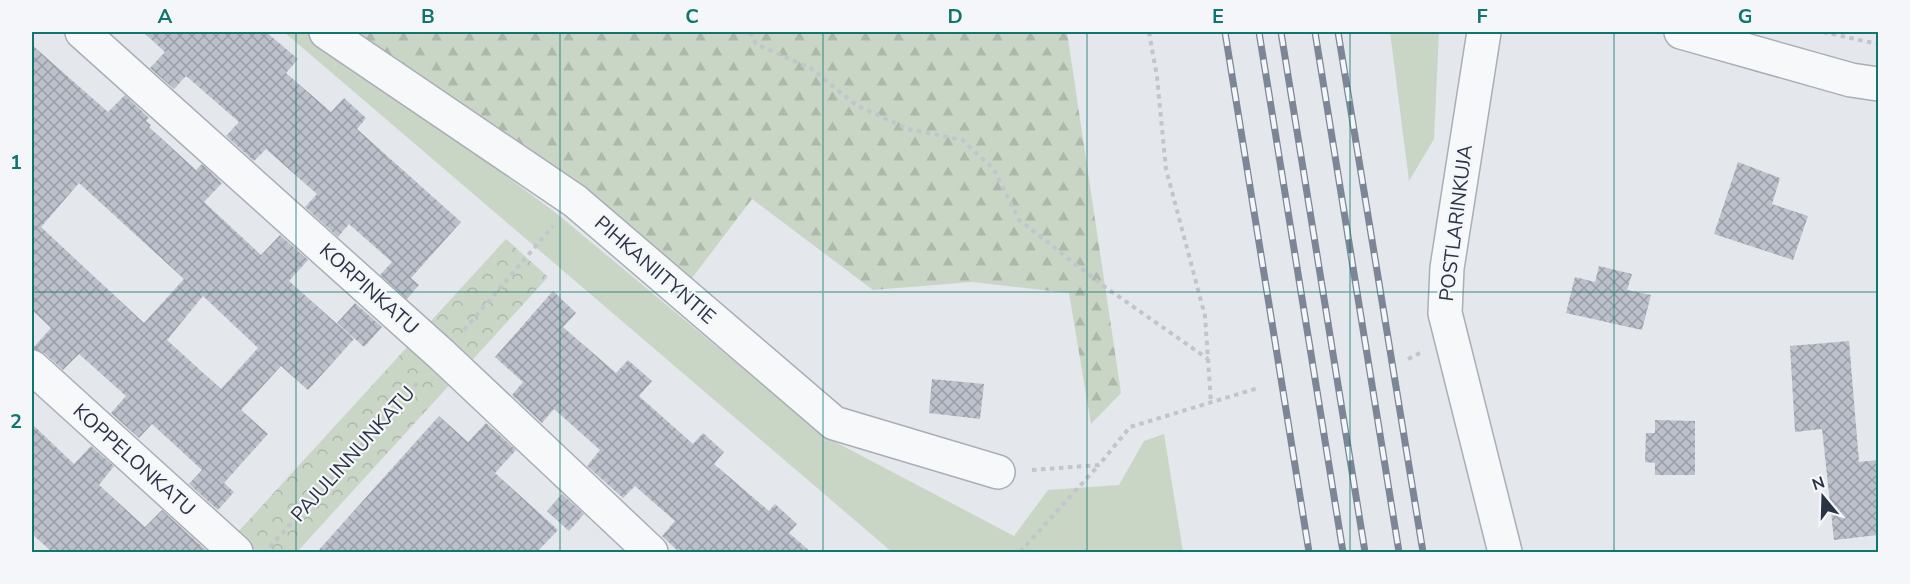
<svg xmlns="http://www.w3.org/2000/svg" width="1910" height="584" viewBox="0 0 1910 584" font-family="'Nunito Sans',sans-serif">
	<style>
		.grass { fill: #c9d6c5 }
		.forest { fill: url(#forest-firs) }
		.park { fill: url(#park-crowns) }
		.building { fill: url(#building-cross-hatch); fill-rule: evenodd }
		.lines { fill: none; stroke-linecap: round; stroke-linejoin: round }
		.minor-casing { stroke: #a9aeb7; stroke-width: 36 }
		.path { stroke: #c2c5cb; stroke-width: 4; stroke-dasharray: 4.5 4.5; stroke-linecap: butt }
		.minor { stroke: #f7f8fa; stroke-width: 33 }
		.rail-casing { stroke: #7d8696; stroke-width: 7 }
		.rail { stroke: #f4f6f9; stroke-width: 4.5; stroke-dasharray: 14; stroke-linecap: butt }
		.grid { fill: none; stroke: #0f766e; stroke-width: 1.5; stroke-opacity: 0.55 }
		.labels { text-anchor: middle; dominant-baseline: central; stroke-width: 4.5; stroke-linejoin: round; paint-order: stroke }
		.street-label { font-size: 20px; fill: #2b3445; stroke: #f4f6f9 }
		.neatline { fill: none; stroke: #0f766e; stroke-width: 2 }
		.grid-label { font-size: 20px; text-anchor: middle; font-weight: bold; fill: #0f766e }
	</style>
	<defs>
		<pattern id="forest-firs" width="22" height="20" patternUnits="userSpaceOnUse" patternTransform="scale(1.5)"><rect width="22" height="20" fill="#c9d6c5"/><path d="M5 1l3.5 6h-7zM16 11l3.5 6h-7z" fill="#adb8ab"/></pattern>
		<pattern id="park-crowns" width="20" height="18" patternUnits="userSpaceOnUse" patternTransform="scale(1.5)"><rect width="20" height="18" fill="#c9d6c5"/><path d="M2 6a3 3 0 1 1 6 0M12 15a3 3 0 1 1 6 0" fill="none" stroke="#adb8ab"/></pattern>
		<pattern id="building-cross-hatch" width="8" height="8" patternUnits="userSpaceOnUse" patternTransform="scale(1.5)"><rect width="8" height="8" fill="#bbc0ca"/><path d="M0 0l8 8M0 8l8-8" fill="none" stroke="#989da6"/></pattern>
	</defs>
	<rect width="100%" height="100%" fill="#e4e7ec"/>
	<g class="grass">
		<polygon points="284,32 311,32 556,213 824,436 1014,536 1048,490 1119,485 1144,441 1164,434 1183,552 892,552"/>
		<polygon points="1390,32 1439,32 1434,139 1409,181"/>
	</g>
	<polygon class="forest" points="353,32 1067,32 1121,393 1091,424 1069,293 972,282 873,290 752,199 689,282"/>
	<polygon class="park" points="506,239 548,277 297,552 258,552 237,533"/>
	<g class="building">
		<polygon points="143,32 266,32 298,59 286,73 331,112 344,98 366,118 357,129 461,222 411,278 419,285 407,299 380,275 392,262 349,224 338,237 305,207 317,194 266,149 254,161 226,136 239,122 186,76 174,89 150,68 165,52"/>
		<path d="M32,45L108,112L125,95L149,118L146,121L151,125L149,127L196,170L202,164L222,183L204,202L261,255L280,235L308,260L289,281L354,339L308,390L281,366L241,410L268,434L224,483L234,492L218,510L189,484L202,470L152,424L139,438L111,413L126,396L79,354L63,370L44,353L32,349L51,328L32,310ZM79,183L184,279L144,323L41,227ZM203,296L258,348L221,389L167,340Z"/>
		<polygon points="1738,162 1780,178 1772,204 1808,216 1793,260 1714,234"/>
		<polygon points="1599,266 1632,274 1627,290 1651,295 1642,330 1566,313 1575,277 1595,282"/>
		<polygon points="553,291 576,313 563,327 616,373 628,360 652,381 639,396 693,444 703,433 724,452 714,464 769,511 775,504 797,524 789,533 811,552 679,552 662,536 675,521 635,486 623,498 587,466 600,450 554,409 542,423 512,395 523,382 495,357"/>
		<polygon points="355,303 382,327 364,347 337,323"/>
		<polygon points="1849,341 1859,462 1878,460 1878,535 1834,540 1822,429 1795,432 1790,346"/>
		<polygon points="932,379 984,384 980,419 929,413"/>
		<polygon points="439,416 468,442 486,423 516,450 495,473 558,530 537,552 317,552"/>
		<polygon points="1655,420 1695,421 1695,475 1655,475 1655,463 1645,462 1646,433 1655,433"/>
		<polygon points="32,424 74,464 91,446 114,466 99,485 145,527 162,510 208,552 52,552 32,534"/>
		<polygon points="562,494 584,514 569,531 547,511"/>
	</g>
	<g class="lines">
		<g class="minor-casing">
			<g id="minor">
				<polyline points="82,32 442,355 651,552"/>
				<polyline points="326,32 575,201 834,423 998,472"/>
				<polyline points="1484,32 1447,268 1445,313 1505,552"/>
				<polyline points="1681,32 1851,80 1878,84"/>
				<polyline points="32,367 236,552"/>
			</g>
		</g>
		<g class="path">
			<polyline points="750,32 756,44 812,69 856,105 908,129 962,140 993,168 1019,220 1105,287 1208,359"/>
			<polyline points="1149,32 1157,77 1166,169 1205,316 1211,403"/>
			<polyline points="1823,32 1878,44"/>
			<polyline points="464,330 553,226"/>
			<polyline points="1408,359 1420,353"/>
			<polyline points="1032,470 1099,465 1130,427 1258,388"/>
			<polyline points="270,547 419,381"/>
			<polyline points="1020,552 1098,466"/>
		</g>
		<use href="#minor" class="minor"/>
		<g class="rail-casing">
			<g id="rail">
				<polyline points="1225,32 1309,552"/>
				<polyline points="1259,32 1343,552"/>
				<polyline points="1281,32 1365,552"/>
				<polyline points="1315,32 1399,552"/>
				<polyline points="1338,32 1423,552"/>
			</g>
		</g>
		<use href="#rail" class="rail"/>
	</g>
	<path class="grid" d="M296,32V552M560,32V552M823,32V552M1087,32V552M1350,32V552M1614,32V552M32,292H1878"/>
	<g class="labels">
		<g class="street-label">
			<text transform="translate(1456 223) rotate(-83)">POSTLARINKUJA</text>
			<text transform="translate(655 270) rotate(41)">PIHKANIITYNTIE</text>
			<text transform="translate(369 289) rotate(42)">KORPINKATU</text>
			<text transform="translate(353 454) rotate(-48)">PAJULINNUNKATU</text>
			<text transform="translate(134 460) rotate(42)">KOPPELONKATU</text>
		</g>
	</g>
	<rect width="1910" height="584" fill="none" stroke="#f4f6f9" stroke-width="66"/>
	<g transform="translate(1823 497) rotate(341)" stroke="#f4f6f9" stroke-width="4.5" paint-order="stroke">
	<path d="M0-4.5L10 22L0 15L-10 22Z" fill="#2b3445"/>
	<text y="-9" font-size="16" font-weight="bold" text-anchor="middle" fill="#2b3445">N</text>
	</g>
	<rect x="33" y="33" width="1844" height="518" class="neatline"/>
	<g class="grid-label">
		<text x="165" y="23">A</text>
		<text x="428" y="23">B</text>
		<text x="692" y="23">C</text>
		<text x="955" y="23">D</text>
		<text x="1218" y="23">E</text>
		<text x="1482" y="23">F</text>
		<text x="1745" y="23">G</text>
		<text x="16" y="169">1</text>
		<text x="16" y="428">2</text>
	</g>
</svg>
